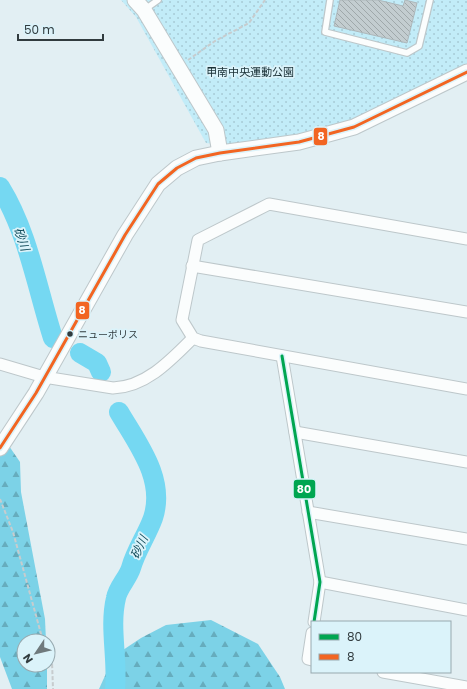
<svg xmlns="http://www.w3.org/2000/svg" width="467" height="689" viewBox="0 0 467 689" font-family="Poppins,'Noto Sans JP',sans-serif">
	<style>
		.forest { fill: url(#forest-firs) }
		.park { fill: url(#park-dots) }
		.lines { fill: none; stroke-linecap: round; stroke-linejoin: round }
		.river { stroke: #75d8f2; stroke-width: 20 }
		.building { fill: url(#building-back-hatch); stroke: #adb7ba }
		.lane-casing { stroke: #bdc7ca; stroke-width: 8 }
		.street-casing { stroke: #bdc7ca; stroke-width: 13 }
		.secondary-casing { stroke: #bdc7ca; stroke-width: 17 }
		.path { stroke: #c7ccce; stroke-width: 2; stroke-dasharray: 4 2; stroke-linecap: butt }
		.lane { stroke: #fbfdfd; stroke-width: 5.5 }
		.street { stroke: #fbfdfd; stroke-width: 11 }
		.secondary { stroke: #fbfdfd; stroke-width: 15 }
		.bus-1-casing { stroke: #dbf3fa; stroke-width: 6 }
		.bus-2-casing { stroke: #dbf3fa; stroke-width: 6 }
		.bus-1 { stroke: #00a651; stroke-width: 3 }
		.bus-2 { stroke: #f26522; stroke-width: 3 }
		.bus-dot { fill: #313b3e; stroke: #dbf3fa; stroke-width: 1.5 }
		.labels { text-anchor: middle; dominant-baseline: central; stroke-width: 3.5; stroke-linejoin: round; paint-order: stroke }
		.bus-label { font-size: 10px; fill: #313b3e; stroke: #dbf3fa; text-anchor: start }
		.park-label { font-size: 11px; fill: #182f35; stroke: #dbf3fa }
		.water-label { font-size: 12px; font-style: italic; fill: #124b5a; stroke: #dbf3fa }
		.line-badge { stroke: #dbf3fa; stroke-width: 1.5 }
		.badge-label { font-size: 11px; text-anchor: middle; font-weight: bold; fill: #fff }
	</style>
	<defs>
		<pattern id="forest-firs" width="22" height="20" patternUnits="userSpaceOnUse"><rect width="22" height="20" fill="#7cd2e7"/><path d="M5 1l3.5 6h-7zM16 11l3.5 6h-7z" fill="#66acbd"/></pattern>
		<pattern id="park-dots" width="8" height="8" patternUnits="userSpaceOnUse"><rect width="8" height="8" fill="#c2ecf8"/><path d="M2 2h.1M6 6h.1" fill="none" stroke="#a7cbd6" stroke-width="1.8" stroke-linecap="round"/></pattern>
		<pattern id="building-back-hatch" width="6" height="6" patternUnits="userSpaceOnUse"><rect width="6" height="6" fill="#c3cdd0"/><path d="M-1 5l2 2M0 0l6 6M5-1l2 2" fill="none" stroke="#9fa8aa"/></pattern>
	</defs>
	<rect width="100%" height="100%" fill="#e2eff3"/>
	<g class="forest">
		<polygon points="0,441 9,446 20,462 21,492 45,619 46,641 24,641 24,665 47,665 47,689 12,689 0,657"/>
		<polygon points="211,620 258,644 280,677 285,689 99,689 114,656 141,638 166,625"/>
	</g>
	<polygon class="park" points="121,0 467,0 467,65 355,120 294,138 232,146 206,143 136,17"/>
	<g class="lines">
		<g class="river">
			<path d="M0,187C28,232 37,288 53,338"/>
			<polyline points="80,353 97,363 101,372"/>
			<path d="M115,689C118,659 109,627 116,598C118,587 128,578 131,568C136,550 147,535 153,518C166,479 137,443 119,412"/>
		</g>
	</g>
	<polygon class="building" points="340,0 378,0 403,6 405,0 417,3 407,43 334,26"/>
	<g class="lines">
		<g class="lane-casing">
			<g id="lane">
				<polyline points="330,0 325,32 407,53 419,46 430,0"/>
				<polyline points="144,10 158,0"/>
			</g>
		</g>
		<g class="street-casing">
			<g id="street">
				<polyline points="467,239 269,204 198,240 182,320 193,338 201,341 467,389"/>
				<polyline points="192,266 467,312"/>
				<polyline points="282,356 320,582 314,622"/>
				<path d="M0,364L44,377L113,388C146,387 171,360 193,338"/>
				<polyline points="295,432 467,462"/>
				<polyline points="308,512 467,539"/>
				<polyline points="320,582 467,610"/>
				<polyline points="312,633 308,659 312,660"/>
				<polyline points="383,672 467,687"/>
			</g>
		</g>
		<g class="secondary-casing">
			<g id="secondary">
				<polyline points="135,0 144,10 216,130 220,153"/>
				<polyline points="0,448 36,393 125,235 158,184 177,168 196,158 220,153 299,142 354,127 467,72"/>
			</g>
		</g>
		<g class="path">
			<polyline points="188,60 215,41 249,23 265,0"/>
			<polyline points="0,499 13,532 43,641"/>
			<polyline points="48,653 52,662 53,689"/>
		</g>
		<use href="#lane" class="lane"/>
		<use href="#street" class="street"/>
		<use href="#secondary" class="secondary"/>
		<g class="bus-1-casing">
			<polyline id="bus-1" points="282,356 320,582 314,622"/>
		</g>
		<g class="bus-2-casing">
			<polyline id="bus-2" points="0,448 36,393 125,235 158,184 177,168 196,158 220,153 299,142 354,127 467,72"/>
		</g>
		<use href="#bus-1" class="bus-1"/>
		<use href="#bus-2" class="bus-2"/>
	</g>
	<circle class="bus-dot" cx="70" cy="334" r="3.5"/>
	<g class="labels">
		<g class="bus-label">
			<text x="78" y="334">ニューポリス</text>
		</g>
		<g class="park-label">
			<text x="250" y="72">甲南中央運動公園</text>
		</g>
		<g class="water-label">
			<text transform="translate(22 239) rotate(70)">砂川</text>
			<text transform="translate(139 547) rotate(-65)">砂川</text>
		</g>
	</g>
	<g class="line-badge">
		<rect x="313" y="127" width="15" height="19" rx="4" fill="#f26522"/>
		<rect x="75" y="301" width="15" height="19" rx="4" fill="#f26522"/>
		<rect x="293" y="479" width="23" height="20" rx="4" fill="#00a651"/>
	</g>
	<g class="badge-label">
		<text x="321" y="140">8</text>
		<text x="82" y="314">8</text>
		<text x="304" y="493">80</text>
	</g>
	<rect x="311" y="621" width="140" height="52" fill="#dbf3fa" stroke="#97a9af"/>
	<rect x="319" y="634" width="20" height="6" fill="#00a651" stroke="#97a9af"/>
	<text x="347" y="641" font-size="12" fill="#313b3e">80</text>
	<rect x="319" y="654" width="20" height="6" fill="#f26522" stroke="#97a9af"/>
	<text x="347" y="661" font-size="12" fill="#313b3e">8</text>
	<g transform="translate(36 653) rotate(235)"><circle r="19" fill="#dbf3fa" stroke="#97a9af"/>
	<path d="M0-3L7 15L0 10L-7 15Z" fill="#6f7a7d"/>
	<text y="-6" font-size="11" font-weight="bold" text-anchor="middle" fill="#313b3e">N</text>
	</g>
	<path d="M18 34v6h85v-6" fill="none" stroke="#313b3e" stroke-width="2"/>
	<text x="24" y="34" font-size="12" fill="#313b3e" stroke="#dbf3fa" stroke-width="3" paint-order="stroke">50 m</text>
</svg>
